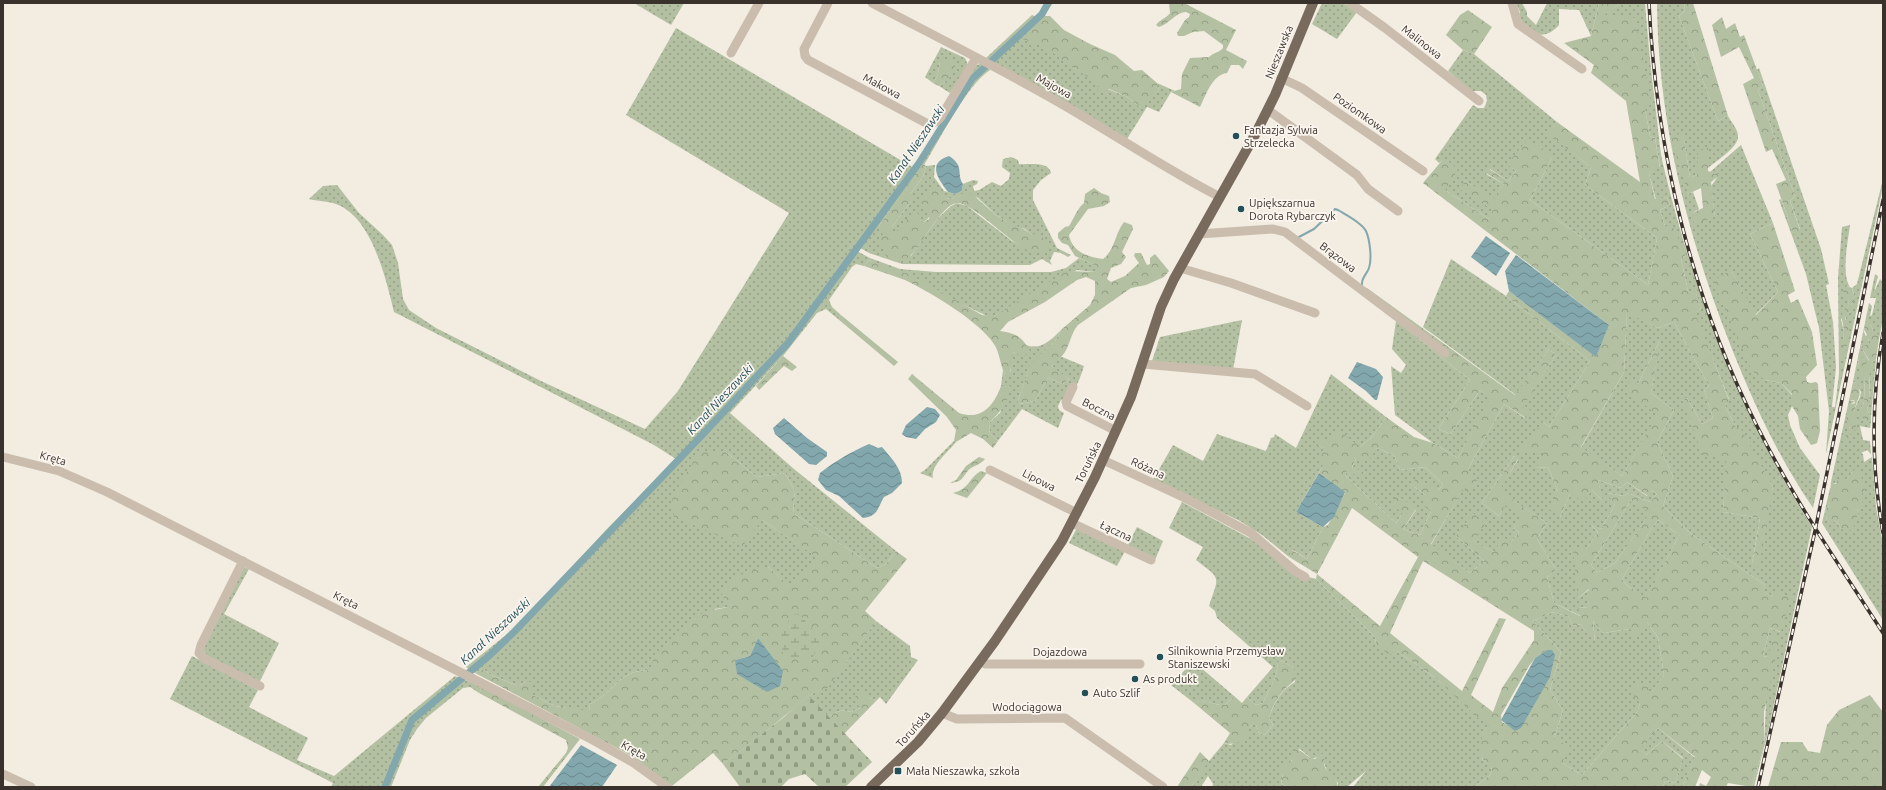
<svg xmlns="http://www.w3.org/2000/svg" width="1886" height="790" viewBox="0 0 1886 790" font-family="Ubuntu,sans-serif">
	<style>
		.grass { fill: url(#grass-dots) }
		.forest { fill: url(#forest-crowns); fill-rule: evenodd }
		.wetland { fill: url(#wetland-marsh) }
		.cemetery { fill: url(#cemetery-stones) }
		.water { fill: url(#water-waves) }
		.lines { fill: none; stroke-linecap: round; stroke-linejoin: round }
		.stream { stroke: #82a7ad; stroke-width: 2 }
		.canal { stroke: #82a7ad; stroke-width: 7 }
		.minor { stroke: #cabdad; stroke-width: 9 }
		.major { stroke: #796a5e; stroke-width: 10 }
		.rail-casing { stroke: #39312b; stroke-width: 3.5 }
		.rail { stroke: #faf5ee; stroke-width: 2; stroke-dasharray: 6; stroke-linecap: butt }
		.poi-dot { fill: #234f58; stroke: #faf5ee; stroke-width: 1.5 }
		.labels { text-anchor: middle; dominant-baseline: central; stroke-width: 3.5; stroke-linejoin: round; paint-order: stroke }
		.street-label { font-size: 11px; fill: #39312b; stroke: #faf5ee }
		.poi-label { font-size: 11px; fill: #39312b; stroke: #faf5ee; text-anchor: start }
		.water-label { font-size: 12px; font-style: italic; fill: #234f58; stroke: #faf5ee }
	</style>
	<defs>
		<pattern id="grass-dots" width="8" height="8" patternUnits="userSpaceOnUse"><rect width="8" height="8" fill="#b3c1a2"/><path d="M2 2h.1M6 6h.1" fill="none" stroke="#939d84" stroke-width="1.8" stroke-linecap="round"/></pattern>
		<pattern id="forest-crowns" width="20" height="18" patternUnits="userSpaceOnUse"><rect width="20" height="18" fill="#b3c1a2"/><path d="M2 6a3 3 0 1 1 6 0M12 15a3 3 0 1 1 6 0" fill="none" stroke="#939d84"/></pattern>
		<pattern id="wetland-marsh" width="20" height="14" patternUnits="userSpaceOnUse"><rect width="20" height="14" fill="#b3c1a2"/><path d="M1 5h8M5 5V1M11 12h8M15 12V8" fill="none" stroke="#939d84"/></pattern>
		<pattern id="cemetery-stones" width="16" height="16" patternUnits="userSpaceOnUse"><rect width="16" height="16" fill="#b3c1a2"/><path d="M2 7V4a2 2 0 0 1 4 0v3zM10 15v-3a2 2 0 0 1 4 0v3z" fill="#939d84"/></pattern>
		<pattern id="water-waves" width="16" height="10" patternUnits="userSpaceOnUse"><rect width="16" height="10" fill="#82a7ad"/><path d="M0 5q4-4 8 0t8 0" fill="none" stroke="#6b898d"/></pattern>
	</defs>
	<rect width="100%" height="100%" fill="#f2ece1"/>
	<g class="grass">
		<polygon points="634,3 684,3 671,25"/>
		<polygon points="1045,3 1053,3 1044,16 1022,39 1039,44 1061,57 1073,68 1094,79 1098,85 1127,97 1140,107 1159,90 1157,83 1175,91 1171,92 1159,112 1147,107 1127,139 986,58 1032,15 1037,17"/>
		<polygon points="1322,3 1343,3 1357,12 1337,39 1312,24"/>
		<path d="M1516,3H1522L1527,12V16L1536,25L1547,3H1599L1591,36L1579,10L1559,9V25C1550,35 1539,39 1527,29C1524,26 1521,19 1519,15L1520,12Z"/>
		<path d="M1621,3H1645C1648,42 1652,81 1657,120C1659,136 1660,153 1664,168C1694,295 1744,419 1812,527L1768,732L1754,787H1752L1764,746L1768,657L1763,656L1770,628L1780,632L1773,596L1763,592L1765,585L1690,533L1663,506L1673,476L1657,442L1674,410L1651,393L1660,340L1638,384L1658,415L1622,476L1581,448L1624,372L1627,312L1658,328L1674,322L1709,386L1704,390L1713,418L1702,424L1687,398L1683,400L1727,460L1723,512L1760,518L1752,564L1773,487L1736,427L1725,406L1729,399L1694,313L1701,309L1696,294L1688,291L1681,259L1686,255L1665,226L1660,210L1670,205L1667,197L1656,200L1649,173L1660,167L1655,138L1650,136L1645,109L1603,15Z"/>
		<path d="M1657,3H1684L1685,11L1679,16L1718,121L1728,116C1731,122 1738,129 1738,136C1739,147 1716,161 1708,168V148L1697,175L1690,178L1683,133L1688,194L1693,192L1699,209L1692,213L1715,217L1711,186L1719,175L1710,172L1741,145L1773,223L1750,234L1778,292L1755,315L1731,270L1765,380L1781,383L1792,395V406L1788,415L1790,425L1800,448L1820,475L1813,508C1778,457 1753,402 1730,344C1687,235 1658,120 1657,3Z"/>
		<path d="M676,28L914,168L975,66L982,63L990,70C965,87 941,138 924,165L922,164L879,226L911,256L938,218L951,206L957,203L967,206L1012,241L1027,249L1032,235L1025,229L1014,226L996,215L978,198L963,194L952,199L945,198C940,204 929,219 924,222L920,220L892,237V227L911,201V193L923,177L926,166L935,165L934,177L944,191L955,194L962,191L963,184L973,180L978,181L977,184L973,186L974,191L979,190L992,182L1001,186L1009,179L1010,173L1002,167L1003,159L1011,157L1018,160L1019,164C1029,165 1049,161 1051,173L1041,180L1033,190V200L1057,248L1071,255L1068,257L1061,253L1054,252L1050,261L1052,265L1042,259L1030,265L902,264L869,253L857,246L855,250L870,258L900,269L936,272H1051L1066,268L1079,258L1100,267L1095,272L1077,270L994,316H987L869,260L864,266L856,264L852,267L829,300L832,307L841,315L838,319L826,309L817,313L783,356L730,413L794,469L896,551L886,564L877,568L793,513L795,491L785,473L757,477L726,452L762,520L819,558L791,588L768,567L728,607L715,609L651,670C617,670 616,692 590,704L589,712L555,706L533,695V682H525L518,686L491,675L483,669L475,673L466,667L517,626L605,531L676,459L654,445L394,312C386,279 372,217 336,204C328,201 317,201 309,199L323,186L337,185L359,213L383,235L392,245L398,263L403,299L409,310L436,328L541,381L645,429L678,391L789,213L626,115Z"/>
		<polygon points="941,47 965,58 968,65 950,93 939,86 945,82 940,62 937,77 933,83 925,77"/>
		<polygon points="1463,50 1474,54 1557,122 1549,134 1591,167 1585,185 1657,238 1648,285 1530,200 1552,158 1508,164 1516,171 1508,181 1490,169 1486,174 1504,184 1494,199 1465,181 1461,189 1494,210 1489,219 1445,190 1444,159 1439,163 1435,159 1473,105 1478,108 1484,108 1487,101 1486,95 1481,91 1472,91 1448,71"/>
		<path d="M1759,68L1821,249L1829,284L1826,285L1833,322L1836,367L1832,407H1835L1839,374L1838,278L1842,227L1850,225C1848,241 1841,274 1850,287L1847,286L1849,303L1841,320L1844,331L1843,357L1846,315L1851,311V305C1856,299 1854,294 1852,288L1857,284L1883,179V186L1826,454L1829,411L1819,328L1806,274L1779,200L1781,199L1794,234L1800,229L1790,201L1795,196L1758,90L1763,86L1757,70Z"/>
		<polygon points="1451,259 1506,296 1590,361 1549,427 1543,422 1544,452 1537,468 1548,467 1558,492 1560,517 1570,494 1592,490 1602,500 1598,480 1621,488 1627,482 1647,496 1652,490 1657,494 1650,502 1628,493 1623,496 1608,493 1615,505 1601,529 1591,525 1598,532 1587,548 1578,598 1590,589 1588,608 1579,607 1581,616 1554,603 1547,577 1556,570 1537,539 1547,523 1498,491 1518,460 1514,456 1482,503 1499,516 1505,504 1522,515 1514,529 1519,532 1511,542 1494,552 1473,541 1456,536 1484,561 1470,573 1431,545 1464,487 1468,469 1504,404 1525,418 1523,405 1556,355 1549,349 1516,395 1423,327"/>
		<path d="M1875,274L1878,276L1874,292L1880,279L1883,282V319L1879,339L1872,331L1873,329L1870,324L1866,321L1864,332L1868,341L1870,336H1872L1870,344L1861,347L1872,366V362L1876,359L1871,417L1867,409L1870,401H1869L1870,378L1859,358L1858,366L1865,376L1864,402L1861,409L1866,422H1871L1870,428L1860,426L1863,440L1870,441L1871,454L1867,450L1861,453L1863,454L1864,462L1872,457L1876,507L1883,545V620L1822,523L1830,488H1832L1829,506L1825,509L1827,521L1833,522L1837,521L1841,529L1854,523L1862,493L1852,472C1849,480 1839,485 1831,482L1849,400L1855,401L1851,404L1849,437L1855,408L1860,397L1861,392L1856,383L1853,382L1869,303L1872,306L1870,316L1872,315L1876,298H1870Z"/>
		<polygon points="1242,320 1233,370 1152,361 1160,337"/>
		<polygon points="1396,321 1470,380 1438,429 1451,434 1480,390 1491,397 1458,458 1433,443 1395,415 1391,366 1401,373 1406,365 1392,349"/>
		<path d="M1062,329L1055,341L1030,366L1018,400L1019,404L1035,401L1048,378L1063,384L1069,379L1052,368L1055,361L1062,357L1084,366C1080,378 1075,396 1061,400L1058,406L1059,410L1064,413L1058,428L1022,409L998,441L990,434L989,423L1000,413L1010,386H1001L1003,370L1005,375L1011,371L1009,361L1014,352L1031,354L1026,345C1041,351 1052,339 1062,329Z"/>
		<polygon points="1331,374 1386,417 1372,437 1360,447 1329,442 1316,444 1324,448 1324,464 1296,512 1323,527 1307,559 1293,550 1289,557 1262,535 1240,521 1153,480 1173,445 1203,461 1217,434 1266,451 1271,438 1274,437 1275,434 1296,448"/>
		<path d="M954,441L956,442C949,451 930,466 933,478L920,473L925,470Z"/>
		<polygon points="1376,448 1394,455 1400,470 1425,467 1443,484 1439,490 1412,485 1425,495 1431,511 1420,535 1403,529 1416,510 1403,513 1396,523 1345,475 1347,471 1366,473 1352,468 1356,459"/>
		<polygon points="1631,500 1651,512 1615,563 1597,573 1591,565"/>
		<path d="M1182,502L1251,539L1308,577L1316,579L1375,637L1376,644L1397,651L1437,679L1488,724L1482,739V759L1490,765L1492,770L1490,775L1475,787H1353L1366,771L1347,787H1338V783L1329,775L1323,761L1317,757L1312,759L1300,749L1292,753V760L1283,774L1281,783L1286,787H1212L1213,784L1208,776L1201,787H1191L1207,762L1209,761L1224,743L1231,745L1252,725H1256L1259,733L1265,735L1273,725L1269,717C1275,702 1281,690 1295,682L1293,667L1282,661L1277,663C1279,677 1268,690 1263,703L1256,705L1247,697L1273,667L1217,618L1215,611L1209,606C1219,575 1222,580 1196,560L1203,547L1169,528Z"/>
		<polygon points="1658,520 1679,535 1647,599 1629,587 1622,579 1653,526"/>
		<polygon points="1137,527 1163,541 1155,560 1127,547"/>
		<polygon points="1077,528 1125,551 1117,566 1069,543"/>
		<polygon points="243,567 249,569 224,614 279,643 259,683 206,655 203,649"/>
		<polygon points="1553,612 1569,617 1573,626 1580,624 1595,641 1593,621 1603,633 1630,629 1647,622 1658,638 1664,675 1649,697 1640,703 1637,712 1582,775 1562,763 1554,739 1563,710 1550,690 1561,652 1533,621"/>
		<path d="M876,621L910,646L911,657L918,660L886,704L880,697L877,700L869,698L860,708L851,712C841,709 836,711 828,718L810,698L783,718C798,704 808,693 828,687Z"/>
		<polygon points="192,656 258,690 249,707 308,738 297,760 334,776 455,676 483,687 479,693 470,687 463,688 426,718 417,729 410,740 391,787 331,787 333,783 170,699"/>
		<path d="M1193,661L1234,696L1225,705C1214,706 1204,697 1194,703L1171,685Z"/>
		<polygon points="1658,728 1695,758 1682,787 1663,787 1665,781 1675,783 1683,758 1662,741 1646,755 1639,749"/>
	</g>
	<g class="forest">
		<path d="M1169,3H1184L1236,30L1226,50L1247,61L1243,69L1239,65H1231L1227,73C1212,75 1206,95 1200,107L1171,92L1181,89L1182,74L1190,58L1209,57C1214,52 1219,53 1223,48V45L1204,31L1193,32L1184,36H1178L1177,33L1185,20L1189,17L1190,14L1186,12C1176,12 1169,24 1159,27L1156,25C1160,19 1166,19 1170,13Z"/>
		<path d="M1599,3H1621L1604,15L1635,18L1651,101L1645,109L1650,136L1655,138L1660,168L1649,173L1655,199L1667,197L1670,205L1660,210L1665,226L1673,227L1686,255L1681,259L1688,291L1696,293L1701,309L1695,313L1729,400L1725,406L1736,427H1740L1773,487L1759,567L1752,565L1760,518L1723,512L1726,460L1702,454L1683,400L1687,398L1702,424L1713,418L1704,390L1709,386L1674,322L1658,328L1627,313L1624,372L1581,447L1622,476L1657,415L1625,389L1631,379L1638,384L1661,338L1651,393L1674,410L1657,442L1673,476L1663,506L1690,533L1765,585L1764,592L1773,596L1776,592L1791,597L1781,632L1770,628L1763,656L1768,657L1773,635L1780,638L1764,712V746L1752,787L1728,783L1726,787H1699L1700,783L1706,786L1711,777L1702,770L1695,787H1682L1695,757L1658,728L1640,749L1646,755L1662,741L1683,759L1675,783L1665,781L1663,787H1475L1490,775L1492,770C1490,764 1485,763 1482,758C1475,748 1484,734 1488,724L1478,718L1437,679L1397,651L1389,655L1376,644L1375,637L1316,579L1317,574L1289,557L1292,550L1307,559L1323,527L1328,525L1345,493L1319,473L1323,465L1318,460L1324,448L1316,445L1320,438L1329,442L1336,428L1360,447L1372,437L1386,417L1414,437L1433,443L1458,458L1490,397L1480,390L1451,434L1438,429L1470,380L1362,294L1367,288L1515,395L1549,349L1556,355L1524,405L1531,411L1526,418L1504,404L1468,469L1477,481L1469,493L1464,488L1431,544L1470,573L1484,561L1456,536L1473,513L1485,524L1474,541L1494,552L1503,537L1511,542L1519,532L1514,529L1521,515L1505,505L1499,516L1482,503L1514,456L1518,459L1499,491L1547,523L1537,539L1556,570L1547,577L1554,603L1580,616L1578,607L1588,608L1589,589L1578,598L1573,548H1587L1598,532L1590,524L1601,529L1615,505L1607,493L1623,496L1628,493L1650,502L1657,494L1652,490L1648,496L1627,482L1621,488L1598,480L1603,501L1592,490L1584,502L1570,494L1560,517L1549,509L1558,492L1548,467L1537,468L1543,452L1518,451L1543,422L1549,427L1590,361L1506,296L1509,291L1596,356L1609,325L1423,183L1444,158L1458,169L1445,190L1489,219L1493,210L1460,189L1465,181L1494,198L1504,184L1486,173L1489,169L1508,181L1516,171L1507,164L1527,140L1540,146L1552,158L1530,200L1648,285L1657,238L1585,185L1591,167L1548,134L1557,122L1640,182L1626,101L1591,73L1594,65L1564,43L1591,36ZM1376,448L1394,455L1400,470L1425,467L1443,484L1439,490L1416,478L1412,485L1425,495L1422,505L1431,511L1420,535L1403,529L1416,509L1397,495L1390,504L1403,513L1396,523L1345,475L1347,471L1362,478L1366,473L1352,467L1356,459H1370ZM1631,500L1650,513L1615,563L1597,573L1591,565ZM1352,508L1418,557L1380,626L1317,574ZM1658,520L1679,535L1647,598L1629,587L1622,579L1653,526ZM1423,561L1534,631V640L1502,688L1493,712L1471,695L1506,619L1499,618L1462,691L1390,633ZM1553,612L1569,617L1573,626L1580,624L1595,642L1593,621L1603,633L1630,629L1634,636L1647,622L1658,638L1664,675L1650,695L1648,684L1638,682L1630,692L1640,703L1637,712L1582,775L1562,763L1570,746L1554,739L1563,710L1550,690L1561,652L1533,621ZM1547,650L1516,730L1502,722L1501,715L1529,666L1535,658Z"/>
		<polygon points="1684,3 1693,3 1728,116 1718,121 1679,16 1685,11"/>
		<polygon points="1468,10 1492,27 1474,54 1463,50 1446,35 1460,15"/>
		<path d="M1044,16H1050L1064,30L1090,44L1115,55L1134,71L1142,70L1157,83L1159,90L1145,105L1140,107L1127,97L1109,89L1102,93L1097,90L1098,85C1091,76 1081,74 1073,68C1053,53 1047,46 1021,39Z"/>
		<polygon points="1722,17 1726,29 1735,23 1740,37 1744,35 1763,86 1758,90 1795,196 1790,201 1800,230 1794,235 1776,184 1786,180 1772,149 1766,152 1743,84 1754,78 1739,47 1721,57 1712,25"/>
		<path d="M946,59L955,63C954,75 949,80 939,86L933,83L937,77L940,62Z"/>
		<polygon points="1683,132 1690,178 1697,175 1698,151 1708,148 1708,171 1720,175 1711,182 1715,217 1694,224 1692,213 1703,208 1701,188 1688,194 1671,138"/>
		<path d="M922,163L926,166L923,177L911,193V201L892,227V237L911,214L917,211L920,220L924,222L929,219L930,214L924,209L921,201C925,192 929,187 939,188L945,198L952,199L967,191C978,198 986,207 996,215C1008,224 1022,226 1032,235L1037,233L1052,246L1049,250C1042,251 1032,252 1025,249C1009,241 971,202 957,203C942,204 922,245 911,255C909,258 904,260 901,261L890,259L884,254L885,247L877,242L883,235L879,226Z"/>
		<path d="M1094,188L1101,193L1109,196L1110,202L1104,206L1088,209L1069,235C1072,252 1088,257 1103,259C1115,250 1115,233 1124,222L1132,225L1133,229L1122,252L1126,257L1121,264L1111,268L1107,279L1111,282L1125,276L1139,263L1134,256L1135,253H1141L1147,265L1150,264V258L1155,254L1169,271L1164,277L1146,285L1131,288L1078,325C1070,334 1070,347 1062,356C1059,360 1055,362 1052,367L1069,379L1063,384L1048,378L1035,401L1019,404L1018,400L1030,365L1055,341L1062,329L1090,305L1095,295V281L1086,277L1077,280L1045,302L1008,322L1000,331C1020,334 1022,338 1032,354L1019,355L1014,352C1008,364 1013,366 1009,375H1005C1000,365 1000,353 994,344C979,321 930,292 905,280C892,275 878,271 864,266L869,260L913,276L982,315L994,316L1067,271L1095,272L1099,267L1075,256L1068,245L1062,243L1058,238V233L1065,227L1069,226C1073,220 1078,207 1084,203L1085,194Z"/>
		<polygon points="1773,223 1795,291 1788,295 1791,303 1798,299 1812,332 1817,365 1806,377 1807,382 1811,383 1816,382 1818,384 1820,431 1817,443 1811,445 1800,429 1798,416 1792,406 1792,394 1781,383 1765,380 1752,371 1713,281 1731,270 1756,315 1778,292 1750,234"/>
		<path d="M1847,286L1852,288L1855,299L1851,305V311L1846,316L1845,319L1850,325L1846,354L1843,357L1840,354C1842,347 1844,339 1844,332C1843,314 1837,320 1849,303L1848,300L1844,298L1843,289Z"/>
		<polygon points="841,315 898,362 894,366 838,319"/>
		<polygon points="1870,320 1871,321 1870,324 1873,329 1872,331 1879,335 1879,339 1876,359 1872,362 1872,367 1870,368 1868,365 1869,360 1861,347 1870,343 1871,336 1866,343 1864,342 1863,339 1867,335 1864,329 1866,321"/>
		<polygon points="783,356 797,367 792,371 784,366 759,390 756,386"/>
		<polygon points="1862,357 1867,362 1865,367 1870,371 1869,401 1871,401 1867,409 1871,417 1871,422 1866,422 1861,415 1861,409 1864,402 1865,376 1860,376 1859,374 1860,371 1858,366 1859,358"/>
		<path d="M912,374L959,413C982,421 994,405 1001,386H1010C1009,403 1000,412 989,423L990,434L998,441L993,448L983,439L971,433L956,442L954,441L956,430L947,417L908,379Z"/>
		<path d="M1853,382L1858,384C1862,399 1858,395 1855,409C1853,418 1862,418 1853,433L1850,434L1848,442L1844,443V437L1848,433L1850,426L1846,419L1849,405L1855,403L1854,400H1849Z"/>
		<path d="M700,451L726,452L757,477L785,473L795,491L793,513L877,568L886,564L896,551L907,559L865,611L876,621L828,688C807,693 799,705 782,718C763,734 743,749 723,764L713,753L672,786L632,756L475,673L483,669L491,675L518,686L525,682H533V695L555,706L589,711L590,704C616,692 617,670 651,670L654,655L704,612L728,607L720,590C737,576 746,570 768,567L791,587L818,558L762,520L743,546L674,517L672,497ZM758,638L767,692L735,660L750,656Z"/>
		<path d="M979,457L985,459C981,464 976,465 971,468C962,475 965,482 950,483L956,480L966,466Z"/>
		<path d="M1855,469H1857L1861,475L1865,490L1862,493C1862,499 1865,506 1857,510L1859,515L1857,516L1854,527L1848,532L1841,529L1837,521L1830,523L1827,522L1825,509L1829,506L1831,482L1836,484L1838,480L1847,479Z"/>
		<path d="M981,471L987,473L967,498L953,493C971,488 968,478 981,471Z"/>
		<path d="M1282,661L1293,667L1297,675C1295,683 1290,683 1285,689C1277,698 1273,706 1269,717L1273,725L1265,735L1259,733L1256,725H1252C1249,728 1249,729 1248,733C1245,743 1232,745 1224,743L1230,733L1194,703C1204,697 1214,706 1225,705L1234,696L1242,703L1247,697L1256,705L1263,703C1268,690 1279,677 1277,663Z"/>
		<polygon points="483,687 580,739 543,787 538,787 566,753 568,748 566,740 479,693"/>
		<path d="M861,692L869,698L877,700L844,734L828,718C836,711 841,709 851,712L860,708L855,701L856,693Z"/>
		<polygon points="1870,695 1883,712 1883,787 1768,787 1781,742 1802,742 1808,751 1820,753 1827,725 1839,710"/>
		<path d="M1295,749C1303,750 1307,758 1315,759L1320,754H1323L1325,757C1319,771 1338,776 1338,787H1286L1281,783L1283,774L1279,770L1280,765L1285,763L1288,764L1292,761V753Z"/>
		<polygon points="1200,752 1209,761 1191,787 1177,787"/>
	</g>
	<path class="wetland" d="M799,614L822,639L811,661L808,659C796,660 790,659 781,651L785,642L782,632L792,615Z"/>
	<polygon class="cemetery" points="810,697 872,762 845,787 819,787 805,774 789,779 781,787 740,787 723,764"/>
	<g class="water">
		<path d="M949,156C965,166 956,174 963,184L962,191L955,194L948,192C939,180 926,163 949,156Z"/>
		<polygon points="1486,236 1510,253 1496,276 1471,257"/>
		<polygon points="1516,255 1609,325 1596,357 1509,291 1505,271"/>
		<polygon points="1357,362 1376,369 1383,377 1377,400 1375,400 1366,391 1348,378"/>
		<polygon points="927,407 935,409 940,415 936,422 925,429 916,439 906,437 902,434 906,425"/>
		<polygon points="784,418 807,438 827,452 827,456 816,465 809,464 775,434 773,428"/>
		<path d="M869,444L878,448L882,447C891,458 902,468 902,483L892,493L884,497C877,509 878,516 863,518L839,496L826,490L818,480L820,473C835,461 851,452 869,444Z"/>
		<polygon points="1319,473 1345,492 1334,517 1323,527 1296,512"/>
		<polygon points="758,638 783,671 780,686 767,692 737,674 735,660 750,656"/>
		<polygon points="1547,650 1552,650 1555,655 1550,677 1521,728 1515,731 1501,720 1535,658"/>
		<polygon points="581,745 617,765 602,787 549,787"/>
	</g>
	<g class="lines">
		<path class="stream" d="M1297,238L1314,229L1335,209L1338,210C1346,215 1361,222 1366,231C1370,240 1372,259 1369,268C1367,274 1361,278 1362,285"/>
		<polyline class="canal" points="385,787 412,720 490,655 515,631 705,432 788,343 919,163 972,79 1042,14 1048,3"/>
		<g class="minor">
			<polyline points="828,3 804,49 805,56 808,60 928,124 936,122 941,117 976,58"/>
			<path d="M872,3C935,36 999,68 1060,103C1114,134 1165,169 1220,197"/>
			<polyline points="1350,3 1385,28 1479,101"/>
			<polyline points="1512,3 1518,24 1582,69"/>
			<polyline points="731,53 759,3"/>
			<polyline points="1281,78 1302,88 1423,171"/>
			<polyline points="1268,110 1357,175 1368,189 1398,211"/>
			<polyline points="1199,234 1273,229 1285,232 1445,353"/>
			<polyline points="1180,268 1231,283 1315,313"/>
			<polyline points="1143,364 1255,374 1307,406"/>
			<polyline points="1073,387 1066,402 1067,406 1116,431"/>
			<polyline points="3,457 59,471 107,492 591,739 634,763 667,787"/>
			<polyline points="1103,460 1183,497 1251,533 1296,572 1305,577"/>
			<polyline points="990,470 1077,513"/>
			<polyline points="1072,523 1151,560"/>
			<polyline points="243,561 201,645 199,653 205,659 260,686"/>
			<polyline points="980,661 985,664 1140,664"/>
			<polyline points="942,713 957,719 1065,718 1163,787"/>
			<polyline points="3,774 31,787"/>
		</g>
		<polyline class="major" points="871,787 918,742 942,713 995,641 1062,541 1095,477 1131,397 1161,307 1174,279 1256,133 1275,95 1313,3"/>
		<g class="rail-casing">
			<g id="rail">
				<path d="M1649,3C1656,150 1691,297 1758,428C1794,500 1840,566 1883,633"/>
				<path d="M1883,333C1871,400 1871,466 1883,533"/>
				<polyline points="1758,787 1815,531 1883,200"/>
			</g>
		</g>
		<use href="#rail" class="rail"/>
	</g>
	<g class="poi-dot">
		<circle cx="1236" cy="136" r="4"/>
		<circle cx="1241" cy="209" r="4"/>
		<circle cx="1160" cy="657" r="4"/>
		<circle cx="1135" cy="679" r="4"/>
		<circle cx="1085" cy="693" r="4"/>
		<rect x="894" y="767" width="8" height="8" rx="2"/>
	</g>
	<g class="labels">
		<g class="street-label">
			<text transform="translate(1422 42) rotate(38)">Malinowa</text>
			<text transform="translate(1279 52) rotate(-68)">Nieszawska</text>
			<text transform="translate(882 86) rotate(28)">Makowa</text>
			<text transform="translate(1054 86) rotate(29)">Majowa</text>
			<text transform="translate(1360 113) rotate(35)">Poziomkowa</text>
			<text transform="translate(1338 257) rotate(37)">Brązowa</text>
			<text transform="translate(1099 409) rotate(27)">Boczna</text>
			<text transform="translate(53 458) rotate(16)">Kręta</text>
			<text transform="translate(1088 462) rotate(-64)">Toruńska</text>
			<text transform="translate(1148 468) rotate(25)">Różana</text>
			<text transform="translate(1039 480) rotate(27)">Lipowa</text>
			<text transform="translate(1116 531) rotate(25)">Łączna</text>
			<text transform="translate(346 600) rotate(27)">Kręta</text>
			<text x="1060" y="652">Dojazdowa</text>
			<text x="1027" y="707">Wodociągowa</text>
			<text transform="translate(913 729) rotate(-48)">Toruńska</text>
			<text transform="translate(634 750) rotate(30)">Kręta</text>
		</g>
		<g class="poi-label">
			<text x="1244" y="130">Fantazja Sylwia<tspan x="1244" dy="13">Strzelecka</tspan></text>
			<text x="1249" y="203">Upiększarnua<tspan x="1249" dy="13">Dorota Rybarczyk</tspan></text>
			<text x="1168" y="651">Silnikownia Przemysław<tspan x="1168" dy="13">Staniszewski</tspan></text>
			<text x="1143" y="679">As produkt</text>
			<text x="1093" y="693">Auto Szlif</text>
			<text x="906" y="771">Mała Nieszawka, szkoła</text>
		</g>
		<g class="water-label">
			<text transform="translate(916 144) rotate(-56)">Kanał Nieszawski</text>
			<text transform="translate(720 399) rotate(-47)">Kanał Nieszawski</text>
			<text transform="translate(495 631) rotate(-43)">Kanał Nieszawski</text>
		</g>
	</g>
	<rect width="1886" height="790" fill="none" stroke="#39312b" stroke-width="8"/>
</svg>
